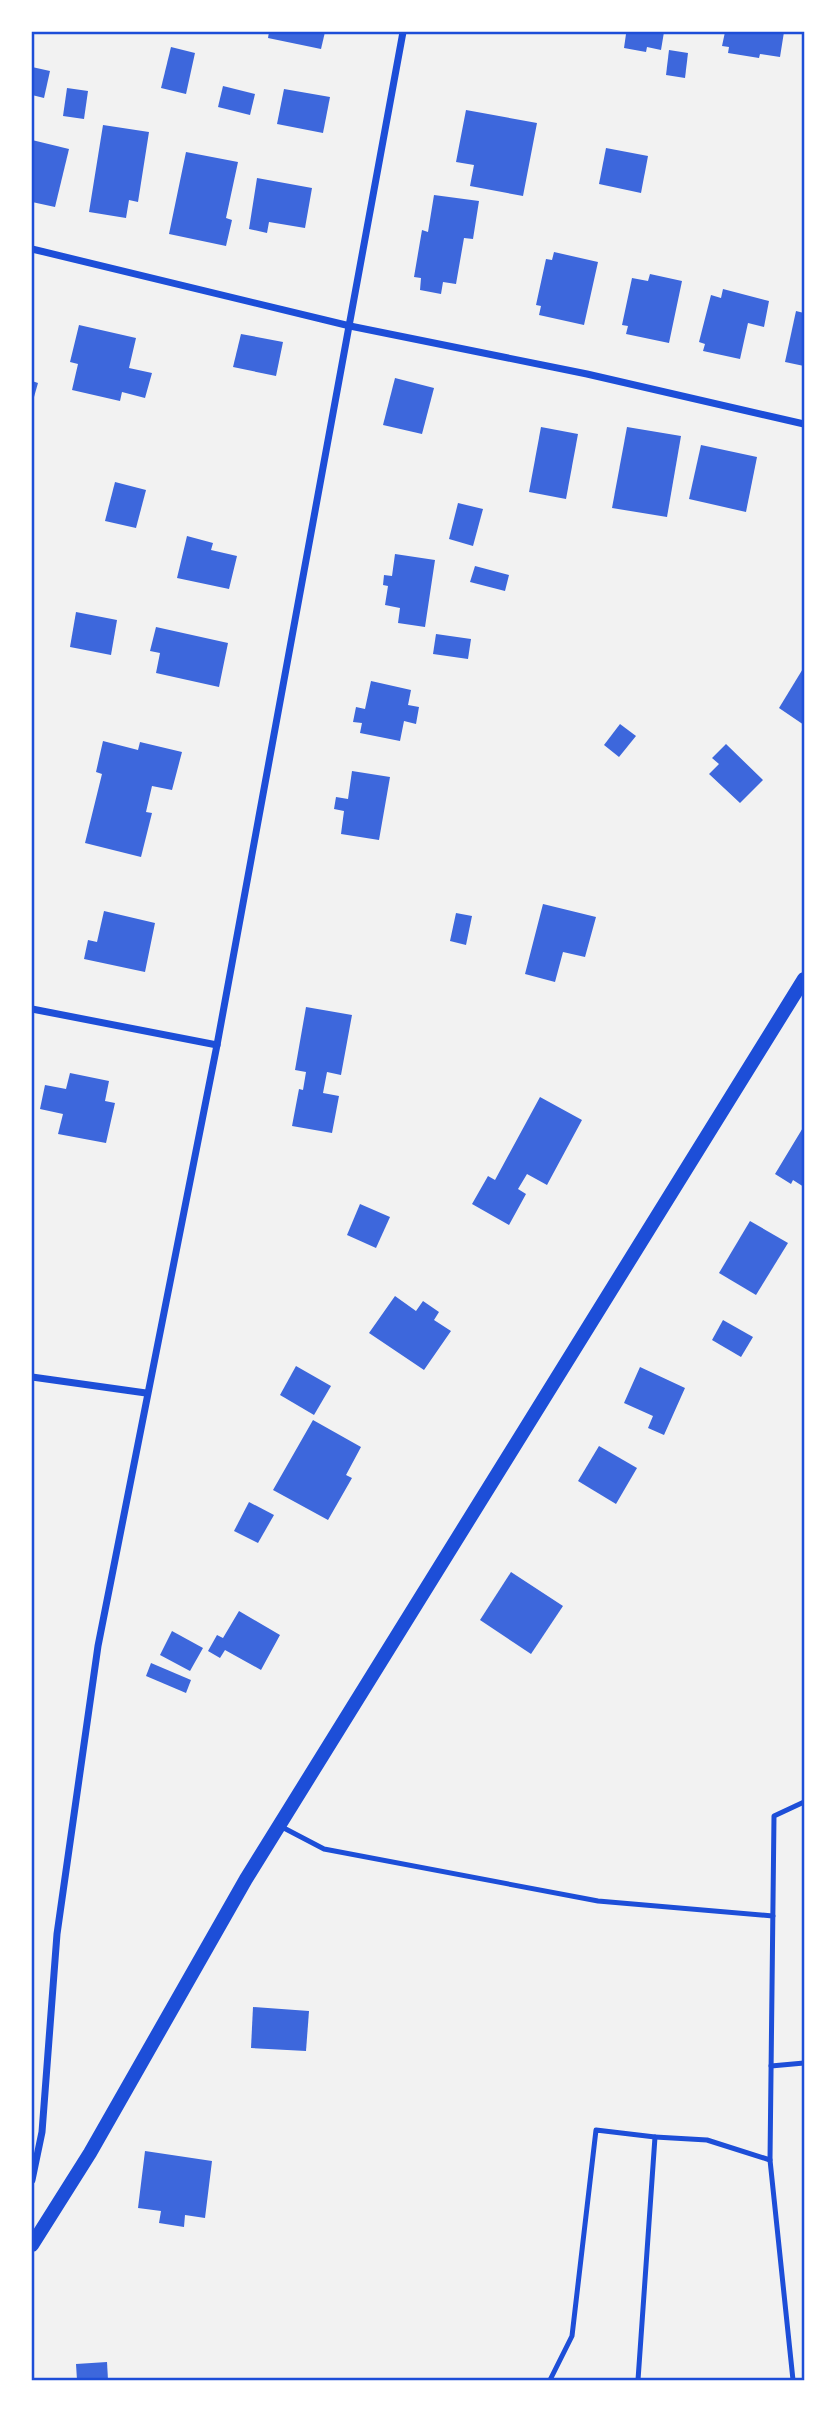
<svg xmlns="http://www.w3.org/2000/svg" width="836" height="2412" viewBox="0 0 836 2412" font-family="Merriweather,serif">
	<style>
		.building { fill: #3d67dc }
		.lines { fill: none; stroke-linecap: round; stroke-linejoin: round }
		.service { stroke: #1d4ed8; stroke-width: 5 }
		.minor { stroke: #1d4ed8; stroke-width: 7 }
		.secondary { stroke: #1d4ed8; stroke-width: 14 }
		.neatline { fill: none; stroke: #1d4ed8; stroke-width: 2.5 }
	</style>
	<rect width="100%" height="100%" fill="#f2f2f2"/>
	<g class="building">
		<polygon points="269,32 325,32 321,49 268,38"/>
		<polygon points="621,32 664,32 661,50 647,47 646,52 624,48 626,34"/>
		<polygon points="725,32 784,32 780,57 760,54 759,58 728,53 729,47 722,46"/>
		<polygon points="171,47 195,53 186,94 161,88"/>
		<polygon points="669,50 688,53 685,78 666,75"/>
		<polygon points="32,67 50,71 44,98 32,95"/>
		<polygon points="223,86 255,94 250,115 218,107"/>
		<polygon points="67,88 88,91 84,119 63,116"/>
		<polygon points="284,89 330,97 323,133 277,124"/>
		<polygon points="466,110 537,123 523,196 470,186 474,165 456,162"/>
		<polygon points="103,125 149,132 138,202 129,200 126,218 89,212"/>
		<polygon points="32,140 69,149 55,207 32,202"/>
		<polygon points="606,148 648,156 641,193 599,184"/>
		<polygon points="186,152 238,162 226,218 232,220 226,246 169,234"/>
		<polygon points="257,178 312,188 305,228 269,222 267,233 249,229"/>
		<polygon points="434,195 479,201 473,239 464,238 456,284 443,282 441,294 420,290 421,278 414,277 422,230 428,232"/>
		<polygon points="554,252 598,262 584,325 539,315 541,306 536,305 546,259 552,260"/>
		<polygon points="650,274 682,281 669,343 626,334 628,326 622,325 632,278 648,281"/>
		<polygon points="723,289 769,301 764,327 748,323 740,359 703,351 705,344 699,342 711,295 721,298"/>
		<polygon points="796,311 804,313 804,366 785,362"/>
		<polygon points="79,325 136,338 129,368 152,373 145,398 122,392 120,401 72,390 78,364 70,362"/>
		<polygon points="241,334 283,342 276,376 233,367"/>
		<polygon points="395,378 434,388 422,434 383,425"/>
		<polygon points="32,381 38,383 32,404"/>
		<polygon points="541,427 578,434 566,499 529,492"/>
		<polygon points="627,427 681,436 667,517 612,508"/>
		<polygon points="701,445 757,457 746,512 689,499"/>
		<polygon points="115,482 146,490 136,528 105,521"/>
		<polygon points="458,503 483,509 473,546 449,539"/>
		<polygon points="187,536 213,543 211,550 237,556 229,589 177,578"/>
		<polygon points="395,554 435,560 425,627 398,623 400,608 385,605 388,586 383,585 384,575 392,576"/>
		<polygon points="475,566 509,575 505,591 470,582"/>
		<polygon points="76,612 117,620 111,655 70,647"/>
		<polygon points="156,627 228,643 219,687 156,673 160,653 150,651"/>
		<polygon points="436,634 471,639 468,659 433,654"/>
		<polygon points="804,667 804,725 779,708"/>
		<polygon points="371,681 411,690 408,705 419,707 416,724 404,721 400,741 360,733 362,723 353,722 356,707 365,709"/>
		<polygon points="620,724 636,736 619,757 604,745"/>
		<polygon points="103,741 138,750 140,742 182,752 172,790 152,786 146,812 152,813 141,857 85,843 102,774 96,772"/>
		<polygon points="726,744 763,780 740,803 709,774 719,764 712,758"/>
		<polygon points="352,771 390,777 379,840 341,834 344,811 334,809 336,797 348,799"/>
		<polygon points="543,904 596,917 585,957 563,952 555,982 525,974"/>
		<polygon points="104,911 155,923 145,972 84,959 88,940 97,942"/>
		<polygon points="456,913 472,916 466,945 450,941"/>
		<polygon points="306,1007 352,1015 341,1075 327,1072 323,1093 339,1096 332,1133 292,1126 299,1089 303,1090 306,1072 295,1070"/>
		<polygon points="70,1073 109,1081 105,1101 115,1103 106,1143 58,1134 63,1114 40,1109 45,1085 66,1089"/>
		<polygon points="540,1097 582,1120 547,1185 527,1174 518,1189 526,1194 509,1225 472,1204 488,1176 495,1180"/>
		<polygon points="804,1126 804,1187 793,1180 791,1184 775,1174"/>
		<polygon points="360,1204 390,1217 376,1248 347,1235"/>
		<polygon points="750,1221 788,1243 756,1295 719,1273"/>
		<polygon points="395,1296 416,1311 423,1301 439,1312 434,1320 451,1331 424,1370 369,1333"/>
		<polygon points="723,1320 753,1337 741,1357 712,1340"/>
		<polygon points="296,1366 331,1386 314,1415 280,1395"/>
		<polygon points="640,1367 685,1388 664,1435 648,1428 653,1416 624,1403"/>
		<polygon points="313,1420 361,1447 346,1475 352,1478 328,1520 273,1490"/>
		<polygon points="599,1446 637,1468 616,1504 578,1481"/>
		<polygon points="249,1502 274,1515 258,1543 234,1531"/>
		<polygon points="511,1572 563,1606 531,1654 480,1620"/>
		<polygon points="239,1611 280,1635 261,1670 225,1650 220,1658 208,1651 217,1635 223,1638"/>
		<polygon points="172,1631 203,1648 190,1671 160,1655"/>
		<polygon points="151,1663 191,1680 186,1693 146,1676"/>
		<polygon points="253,2007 309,2011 306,2051 251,2048"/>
		<polygon points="145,2151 212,2161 205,2218 185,2215 184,2227 159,2223 161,2211 138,2208"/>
		<polygon points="107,2362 108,2380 77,2380 76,2364"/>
	</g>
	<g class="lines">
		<g class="service">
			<polyline points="280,1826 324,1849 598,1901 773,1916"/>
			<polyline points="771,2066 804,2063"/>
			<polyline points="655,2137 707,2140 770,2160"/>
			<polyline points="550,2380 572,2336 596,2130 655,2137 638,2380"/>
			<polyline points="793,2380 770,2160 774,1816 804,1802"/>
		</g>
		<g class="minor">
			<polyline points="32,249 350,326 587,374 804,424"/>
			<polyline points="32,1009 217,1045"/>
			<polyline points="32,1377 146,1393"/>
			<polyline points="32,2180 42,2132 57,1934 98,1646 217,1045 403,32"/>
		</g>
		<polyline class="secondary" points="32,2245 90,2153 246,1879 804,979"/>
	</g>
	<rect width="836" height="2412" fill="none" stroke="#ffffff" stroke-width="66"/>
	<rect x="33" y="33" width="770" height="2346" class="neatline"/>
</svg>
